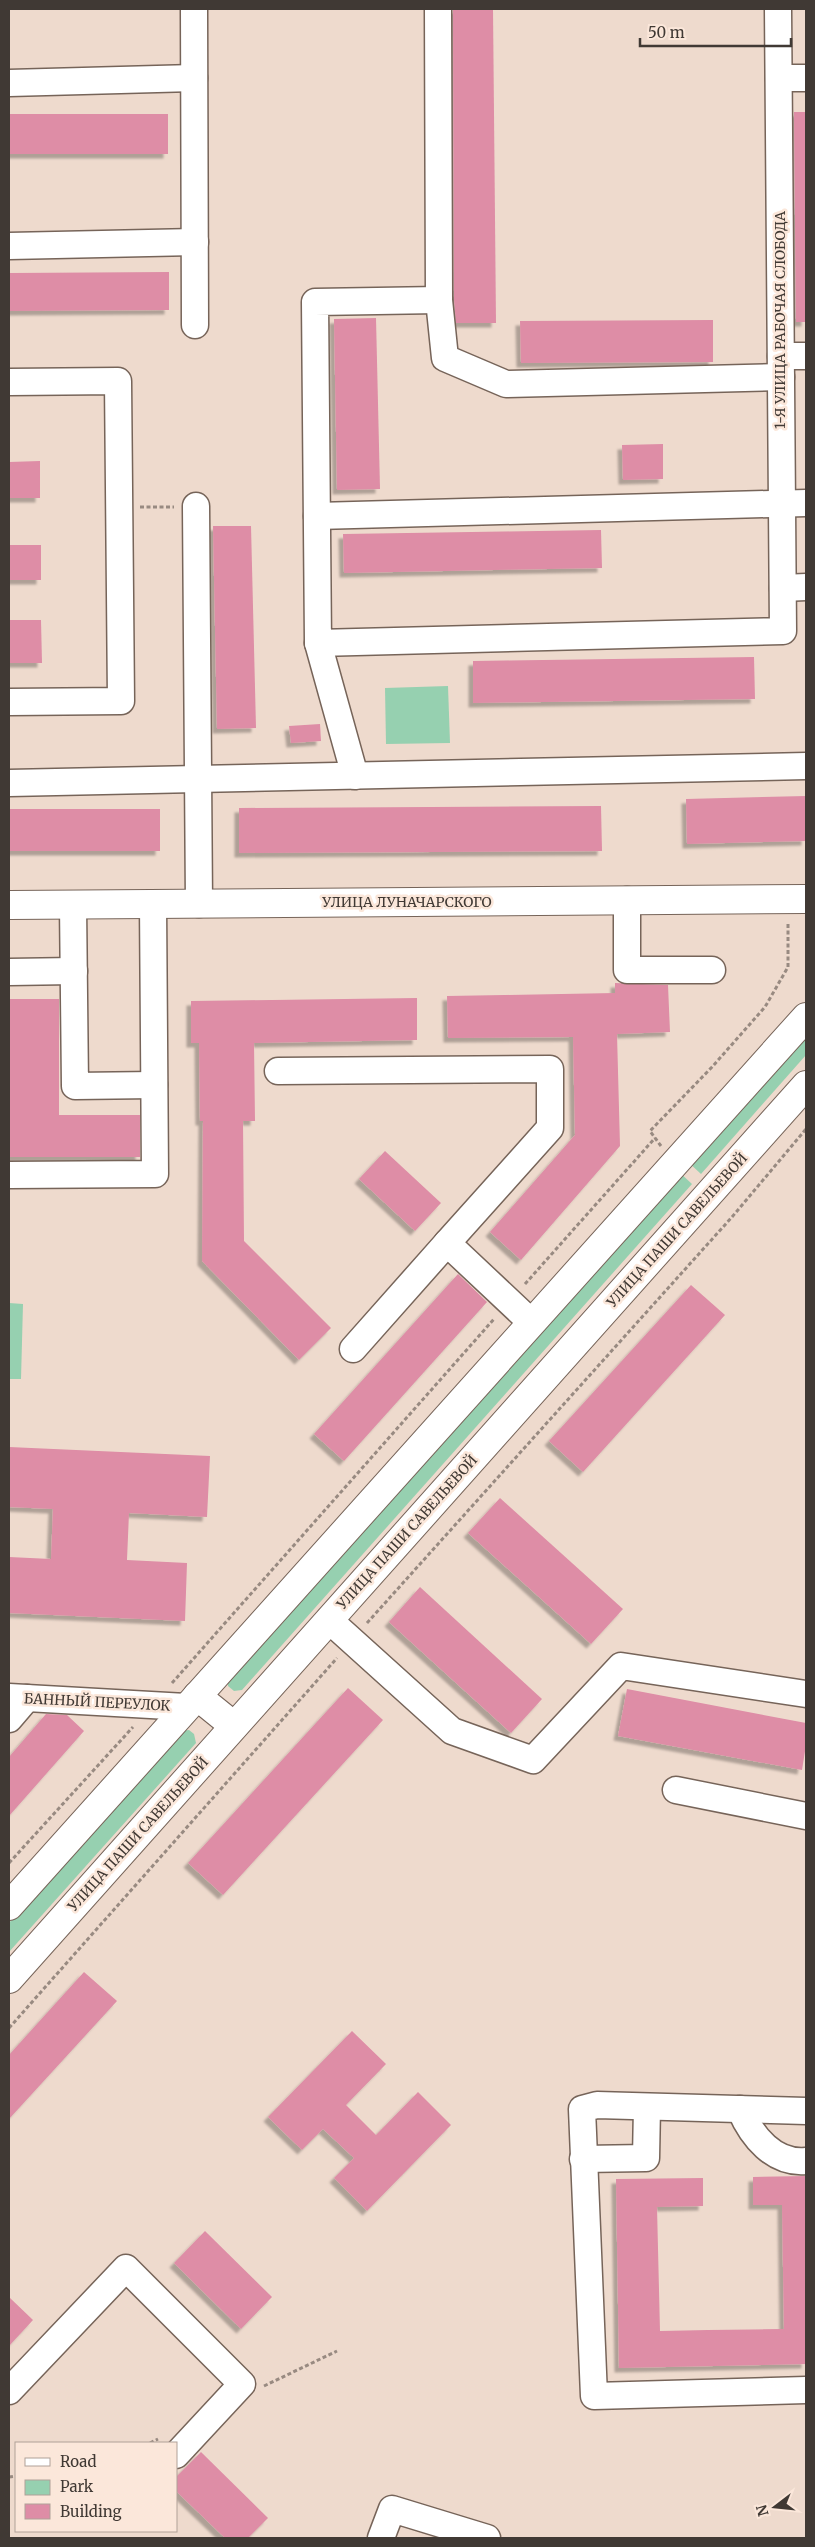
<svg xmlns="http://www.w3.org/2000/svg" width="815" height="2547" viewBox="0 0 815 2547" font-family="Merriweather,serif">
	<style>
		.green { fill: #96d0b0 }
		.building { fill: #de8da6; filter: url(#shadow) }
		.lines { fill: none; stroke-linecap: round; stroke-linejoin: round }
		.minor-casing { stroke: #766459; stroke-width: 29 }
		.major-casing { stroke: #766459; stroke-width: 30 }
		.path { stroke: #988a81; stroke-width: 3; stroke-dasharray: 4 2.5; stroke-linecap: butt }
		.minor { stroke: #fff; stroke-width: 26 }
		.major { stroke: #fff; stroke-width: 28 }
		.labels { text-anchor: middle; dominant-baseline: central; stroke-width: 5; stroke-linejoin: round; paint-order: stroke }
		.street-label { font-size: 14px; fill: #403934; stroke: #fbe7da }
	</style>
	<defs>
		<filter id="shadow"><feDropShadow dx="-4.5" dy="4.5" stdDeviation="1" flood-color="#0004"/></filter>
	</defs>
	<rect width="100%" height="100%" fill="#eedacd"/>
	<g class="green">
		<polygon points="448,686 450,743 386,744 385,688"/>
		<polygon points="806,1027 806,1055 701,1174 687,1161"/>
		<polygon points="678,1171 692,1184 242,1690 234,1691 228,1686 228,1677"/>
		<polygon points="9,1303 23,1304 21,1379 9,1379"/>
		<polygon points="189,1730 194,1734 196,1743 9,1952 9,1923 181,1731"/>
	</g>
	<g class="building">
		<polygon points="453,9 493,9 496,323 456,323 454,299"/>
		<polygon points="794,112 806,112 806,322 796,322"/>
		<rect x="9" y="114" width="159" height="40"/>
		<polygon points="169,272 169,310 9,311 9,273"/>
		<polygon points="376,318 380,489 337,490 334,319"/>
		<polygon points="713,320 713,362 521,363 520,321"/>
		<polygon points="663,444 663,479 623,480 622,445"/>
		<polygon points="40,461 40,498 9,498 9,462"/>
		<polygon points="213,526 251,526 256,728 217,729"/>
		<polygon points="601,530 602,568 344,573 343,534"/>
		<rect x="9" y="545" width="32" height="35"/>
		<polygon points="9,620 41,620 42,663 9,663"/>
		<polygon points="754,657 755,699 473,703 473,661"/>
		<polygon points="320,724 321,741 291,743 289,726"/>
		<polygon points="806,796 806,841 687,844 686,799"/>
		<polygon points="601,806 602,851 239,853 239,808"/>
		<rect x="9" y="809" width="151" height="42"/>
		<polygon points="615,983 668,985 670,1032 617,1034 620,1146 521,1260 490,1232 575,1135 573,1037 448,1038 447,996 615,993"/>
		<polygon points="417,998 417,1040 254,1043 255,1121 243,1121 244,1241 331,1328 299,1360 202,1261 203,1121 200,1121 199,1043 191,1043 191,1001"/>
		<polygon points="9,999 59,999 59,1115 140,1115 140,1157 9,1157"/>
		<polygon points="385,1151 441,1203 415,1231 359,1179"/>
		<polygon points="458,1274 487,1302 344,1461 314,1434"/>
		<polygon points="691,1285 725,1315 583,1472 549,1441"/>
		<polygon points="9,1447 210,1456 207,1517 129,1513 127,1560 187,1563 185,1621 9,1613 9,1557 51,1559 53,1509 9,1507"/>
		<polygon points="500,1498 623,1609 591,1644 468,1533"/>
		<polygon points="420,1587 542,1699 511,1733 389,1622"/>
		<polygon points="348,1688 383,1720 223,1895 188,1863"/>
		<polygon points="627,1689 806,1723 806,1745 802,1770 618,1736"/>
		<polygon points="46,1714 67,1715 84,1731 9,1816 9,1757"/>
		<polygon points="84,1972 117,2001 9,2119 9,2055"/>
		<polygon points="352,2031 386,2064 346,2105 376,2135 418,2092 451,2125 367,2211 334,2178 354,2158 323,2129 302,2150 268,2117"/>
		<polygon points="806,2176 806,2364 619,2368 616,2179 703,2178 703,2206 657,2207 660,2331 708,2330 784,2329 782,2205 753,2205 753,2177"/>
		<polygon points="205,2231 272,2297 241,2329 174,2263"/>
		<polygon points="9,2297 33,2320 9,2346"/>
		<polygon points="201,2452 268,2518 248,2538 225,2538 176,2491 176,2477"/>
	</g>
	<g class="lines">
		<g class="minor-casing">
			<g id="minor">
				<polyline points="194,9 195,325"/>
				<polyline points="438,9 439,300 445,358 506,384 781,377"/>
				<polyline points="779,78 806,78"/>
				<polyline points="9,83 194,78"/>
				<polyline points="9,246 195,242"/>
				<polyline points="439,300 315,302 318,643 783,631 778,9"/>
				<polyline points="781,356 806,356"/>
				<polyline points="9,382 118,381 121,701 9,702"/>
				<polyline points="196,506 199,904"/>
				<polyline points="317,516 806,503"/>
				<polyline points="783,588 806,587"/>
				<polyline points="318,643 355,776"/>
				<polyline points="9,783 806,766"/>
				<polyline points="627,900 627,970 712,970"/>
				<polyline points="73,905 75,1086 154,1085"/>
				<polyline points="9,972 74,971"/>
				<polyline points="278,1071 550,1069 550,1128 447,1243"/>
				<polyline points="9,1175 155,1174 153,904"/>
				<polyline points="353,1349 447,1243 531,1322"/>
				<polyline points="329,1620 452,1731 533,1760 621,1666 806,1694"/>
				<polyline points="9,1697 186,1707"/>
				<polyline points="9,1719 27,1698"/>
				<polyline points="676,1790 806,1816"/>
				<path d="M740,2109C752,2137 774,2164 806,2161"/>
				<polyline points="806,2111 597,2105 582,2109 594,2396 806,2390"/>
				<polyline points="583,2159 646,2158 647,2107"/>
				<polyline points="9,2391 126,2268 242,2384 176,2455"/>
				<polyline points="381,2538 392,2509 487,2538"/>
			</g>
		</g>
		<g class="major-casing">
			<g id="major">
				<polyline points="9,905 806,899"/>
				<polyline points="197,1696 234,1726"/>
				<polyline points="9,1906 806,1017"/>
				<polyline points="9,1979 806,1085"/>
			</g>
		</g>
		<g class="path">
			<polyline points="140,507 174,507"/>
			<polyline points="661,1146 650,1131 712,1067 765,1007 788,967 788,922"/>
			<polyline points="525,1284 655,1138"/>
			<polyline points="367,1623 732,1217 806,1129"/>
			<polyline points="172,1683 494,1319"/>
			<polyline points="9,1863 133,1727"/>
			<polyline points="9,2028 337,1658"/>
			<polyline points="264,2386 337,2351"/>
			<polyline points="150,2443 158,2439"/>
			<polyline points="9,2477 16,2476"/>
		</g>
		<use href="#minor" class="minor"/>
		<use href="#major" class="major"/>
	</g>
	<g class="labels">
		<g class="street-label">
			<text transform="translate(780 320) rotate(-90)">1-Я УЛИЦА РАБОЧАЯ СЛОБОДА</text>
			<text x="407" y="902">УЛИЦА ЛУНАЧАРСКОГО</text>
			<text transform="translate(677 1230) rotate(-48)">УЛИЦА ПАШИ САВЕЛЬЕВОЙ</text>
			<text transform="translate(407 1532) rotate(-48)">УЛИЦА ПАШИ САВЕЛЬЕВОЙ</text>
			<text transform="translate(97 1702) rotate(3)">БАННЫЙ ПЕРЕУЛОК</text>
			<text transform="translate(138 1834) rotate(-48)">УЛИЦА ПАШИ САВЕЛЬЕВОЙ</text>
		</g>
	</g>
	<rect width="815" height="2547" fill="none" stroke="#403934" stroke-width="20"/>
	<rect x="15" y="2442" width="162" height="90" fill="#fbe7da" stroke="#b0a198"/>
	<rect x="25" y="2458" width="25" height="8" fill="#ffffff" stroke="#b0a198"/>
	<text x="60" y="2467" font-size="15" fill="#403934">Road</text>
	<rect x="25" y="2480" width="25" height="15" fill="#96d0b0" stroke="#b0a198"/>
	<text x="60" y="2492" font-size="15" fill="#403934">Park</text>
	<rect x="25" y="2504" width="25" height="15" fill="#de8da6" stroke="#b0a198"/>
	<text x="60" y="2517" font-size="15" fill="#403934">Building</text>
	<g transform="translate(775 2507) rotate(254)" stroke="#fbe7da" stroke-width="4" paint-order="stroke">
	<path d="M0-4L9 19L0 12L-9 19Z" fill="#403934"/>
	<text y="-8" font-size="14" font-weight="bold" text-anchor="middle" fill="#403934">N</text>
	</g>
	<path d="M640 38v8h151v-8" fill="none" stroke="#403934" stroke-width="2.5"/>
	<text x="648" y="38" font-size="15" fill="#403934" stroke="#fbe7da" stroke-width="4" paint-order="stroke">50 m</text>
</svg>
